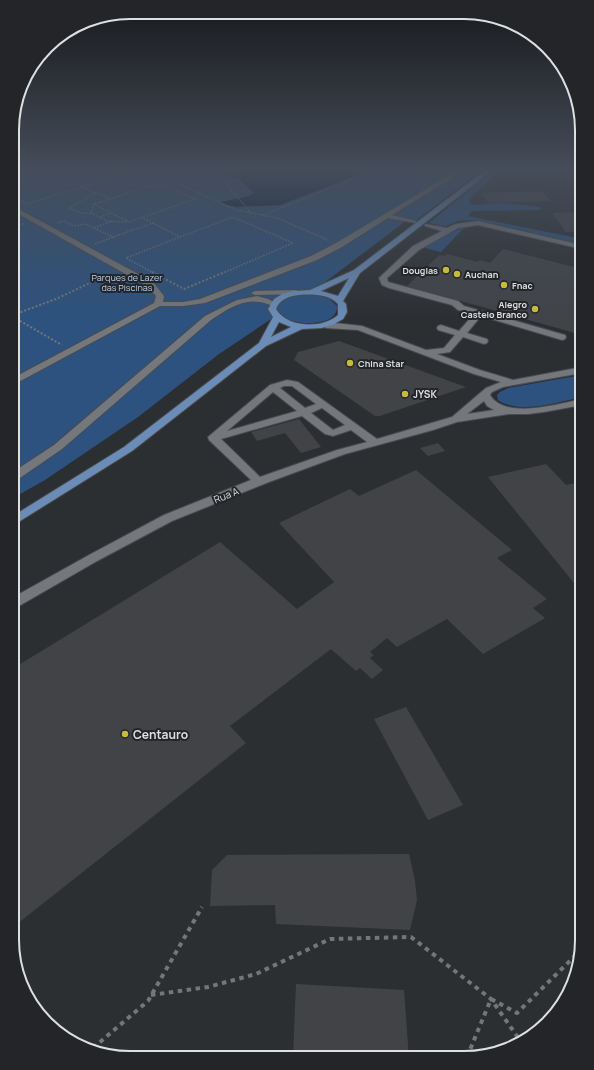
<svg xmlns="http://www.w3.org/2000/svg" width="594" height="1070" viewBox="0 0 594 1070" font-family="Manrope,sans-serif">
	<style>
		.green { fill: #2d527f }
		.water { fill: #041d3b }
		.building { fill: #414347 }
		.lines { fill: none; stroke-linecap: round; stroke-linejoin: round }
		.minor-tunnel { stroke: #47494c; stroke-width: 8; stroke-dasharray: 8 4.5; stroke-linecap: butt }
		.minor-casing { stroke: #494b4e; stroke-width: 2 }
		.major-casing { stroke: #494b4e; stroke-width: 2 }
		.path-far2 { stroke: #747679; stroke-width: 1.5; stroke-dasharray: 1.5 1.5; stroke-linecap: butt }
		.path-far1 { stroke: #747679; stroke-width: 2; stroke-dasharray: 2 2; stroke-linecap: butt }
		.path { stroke: #747679; stroke-width: 4; stroke-dasharray: 4.5 4.5; stroke-linecap: butt }
		.minor { fill: #74777b; fill-rule: evenodd }
		.major { fill: #6a8cb6; fill-rule: evenodd }
		.poi-dot { fill: #c7bb3c; stroke: #232528; stroke-width: 1.5 }
		.labels { text-anchor: middle; dominant-baseline: central; stroke-width: 4; stroke-linejoin: round; paint-order: stroke }
		.far-poi-label { font-size: 9px; font-weight: bold; fill: #dddfe1; stroke: #232528; text-anchor: start }
		.far-park-label { font-size: 9px; fill: #b7d2f4; stroke: #232528 }
		.poi-label { font-size: 10px; font-weight: bold; fill: #dddfe1; stroke: #232528; text-anchor: start }
		.street-label { font-size: 10px; fill: #dddfe1; stroke: #232528 }
		.near-poi-label { font-size: 12px; font-weight: bold; fill: #dddfe1; stroke: #232528; text-anchor: start }
		.rim { fill: none; stroke: #dddfe1; stroke-width: 2 }
	</style>
	<rect width="100%" height="100%" fill="#2c2f32"/>
	<g class="green">
		<path d="M13,169H483L414,222L407,220L316,289L320,295L328,298L337,306C338,325 306,325 293,321C288,320 284,317 280,313L219,354L138,417L45,480L13,498Z"/>
		<polygon points="496,169 543,169 543,171 498,172 471,197 469,202 474,205 503,203 540,207 541,210 472,211 468,216 582,239 582,244 475,220 458,221 445,226 429,223"/>
		<polygon points="464,226 472,226 463,229 441,252 421,247 448,232 451,233"/>
		<path d="M582,375V397C558,402 520,415 498,400L497,395L500,392L508,388Z"/>
	</g>
	<polygon class="water" points="229,169 364,169 366,172 280,205 237,207 227,205 220,202 249,196 254,193 238,178 225,176"/>
	<g class="building">
		<polygon points="542,191 551,201 488,203 481,193"/>
		<polygon points="582,212 582,231 566,232 552,213"/>
		<polygon points="503,249 582,269 582,335 407,286 439,255 445,256 447,254 478,262 480,260 490,263"/>
		<polygon points="339,341 408,366 466,387 380,416 375,416 294,360 298,352"/>
		<polygon points="299,419 321,447 301,453 285,433 257,441 251,432"/>
		<polygon points="438,443 445,451 428,456 420,448"/>
		<polygon points="546,464 566,485 582,482 582,593 488,477"/>
		<polygon points="416,470 512,550 497,558 547,599 533,608 545,618 483,654 447,619 397,647 387,638 370,652 374,655 370,658 383,670 372,679 360,668 356,671 331,649 230,726 246,743 12,928 12,669 220,542 297,609 334,582 279,523 350,489 359,496"/>
		<polygon points="406,707 463,805 428,820 374,719"/>
		<polygon points="409,854 415,881 417,900 410,930 276,924 275,905 210,906 212,870 227,855"/>
		<polygon points="296,984 404,990 409,1058 293,1057"/>
	</g>
	<g class="lines">
		<polyline class="minor-tunnel" points="580,335 582,341"/>
		<g class="minor-casing">
			<g id="minor">
				<polygon points="455,169 461,169 457,175 392,215 416,221 416,223 388,218 342,247 317,260 205,303 183,306 160,306 13,385 13,378 154,303 156,296 147,286 13,211 13,206 153,282 164,296 163,302 183,302 200,299 311,256 336,243 453,173"/>
				<path d="M478,221L582,245V249L478,225L458,228L419,250L387,278L388,282L458,301L464,306L565,335L566,337L565,339L562,340L481,316L467,333L487,339L488,341L487,343L484,344L463,337L450,352L437,354L480,370L513,380L582,367V373L503,387L492,392L490,395C505,420 558,404 582,399V405L544,412L528,414H509L457,422L433,430L345,454L269,482L172,521L97,561L12,610V598L89,555L164,515L251,480L209,440L208,437L270,385L287,380L298,382L377,439L452,417L486,388L501,382L474,374L358,330L326,328L322,325L326,322L362,326L426,350L444,348L455,335L438,330L437,328L438,326L441,325L459,331L474,314L458,310L452,305L389,288L382,285L379,278L413,246L442,231L425,226V224L447,228L456,224ZM284,386H292L316,404L305,408L280,388ZM273,392L297,411L227,431ZM484,401L487,406L494,410L467,414ZM322,408L345,425L333,430L311,413ZM302,416L325,434L333,436L351,430L367,442L337,450L260,477L221,439Z"/>
				<polygon points="296,290 300,292 299,294 255,295 251,293 255,291"/>
				<path d="M257,296L268,299L278,304L274,306C269,305 264,302 259,302C241,299 225,311 211,320L62,449L17,480L13,481V472L54,445L205,316L237,300Z"/>
			</g>
		</g>
		<g class="major-casing">
			<path id="major" d="M487,169H494L360,273L343,301L346,304L347,312L343,319L334,324L322,328L302,329L266,346L132,451L12,526L13,516L124,447L259,343L273,317L268,309L274,299L282,294L294,291L310,290L354,270ZM349,278L338,296L321,291ZM299,295C312,294 329,294 338,304V315C323,329 287,328 276,309C280,299 289,296 299,295ZM279,322L291,327L271,337Z"/>
		</g>
		<g class="path-far2">
			<polyline points="147,169 236,210 277,218 328,240"/>
			<polyline points="199,169 220,172"/>
			<polyline points="222,169 220,172 227,185 251,213"/>
			<polyline points="413,169 438,175"/>
			<polyline points="226,172 241,173"/>
			<polyline points="13,175 33,169"/>
			<polygon points="159,183 195,199 129,222 94,204"/>
			<polyline points="82,187 131,172 125,169"/>
			<polyline points="95,193 111,198"/>
			<polyline points="13,196 27,204 82,187 95,193 70,208 82,213 91,213"/>
			<polyline points="94,204 91,213 107,221 127,222"/>
			<polyline points="263,215 378,169"/>
			<polyline points="100,217 111,213"/>
			<polyline points="58,223 64,221 74,226 85,224 94,228 112,221"/>
			<polyline points="153,223 180,237"/>
			<polyline points="13,224 24,224"/>
			<polyline points="94,228 113,237 95,244"/>
			<polyline points="113,237 153,223 142,218"/>
			<polyline points="180,237 233,217 293,243 223,273"/>
			<polyline points="154,273 126,258 180,237"/>
		</g>
		<g class="path-far1">
			<polyline points="152,272 184,289 225,272"/>
			<polyline points="13,315 56,299 94,281"/>
			<polyline points="13,317 62,345"/>
		</g>
		<g class="path">
			<polyline points="151,995 208,987 256,974 330,939 411,937 491,999 519,1039"/>
			<polyline points="93,1048 148,1001 202,907"/>
			<polyline points="467,1057 491,999 517,1013 581,950"/>
		</g>
		<use href="#minor" class="minor"/>
		<use href="#major" class="major"/>
	</g>
	<linearGradient id="sky" x2="0" y2="1"><stop stop-color="#181a1c"/><stop offset="0.53" stop-color="#454d5a"/><stop offset="1" stop-color="#454d5a" stop-opacity="0"/></linearGradient>
	<rect width="594" height="319" fill="url(#sky)"/>
	<g class="poi-dot">
		<circle cx="446" cy="270" r="4"/>
		<circle cx="457" cy="274" r="4"/>
		<circle cx="504" cy="285" r="4"/>
		<circle cx="535" cy="309" r="4"/>
		<circle cx="350" cy="363" r="4"/>
		<circle cx="405" cy="394" r="4"/>
		<circle cx="125" cy="734" r="4"/>
	</g>
	<g class="labels">
		<g class="far-poi-label">
			<text x="438" y="270" text-anchor="end">Douglas</text>
			<text x="465" y="274">Auchan</text>
			<text x="512" y="285">Fnac</text>
			<text x="527" y="304" text-anchor="end">Alegro<tspan x="527" dy="10">Castelo Branco</tspan></text>
			<text x="358" y="363">China Star</text>
		</g>
		<g class="far-park-label">
			<text x="127" y="277">Parques de Lazer<tspan x="127" dy="10">das Piscinas</tspan></text>
		</g>
		<g class="poi-label">
			<text x="413" y="394">JYSK</text>
		</g>
		<g class="street-label">
			<text transform="translate(226 495) rotate(-22)">Rua A</text>
		</g>
		<g class="near-poi-label">
			<text x="133" y="734">Centauro</text>
		</g>
	</g>
	<path d="M0 0H594V1070H0ZM130 19H464A111 111 0 0 1 575 130V940A111 111 0 0 1 464 1051H130A111 111 0 0 1 19 940V130A111 111 0 0 1 130 19Z" fill="#232528" fill-rule="evenodd"/>
	<path class="rim" d="M130 19H464A111 111 0 0 1 575 130V940A111 111 0 0 1 464 1051H130A111 111 0 0 1 19 940V130A111 111 0 0 1 130 19Z"/>
</svg>
